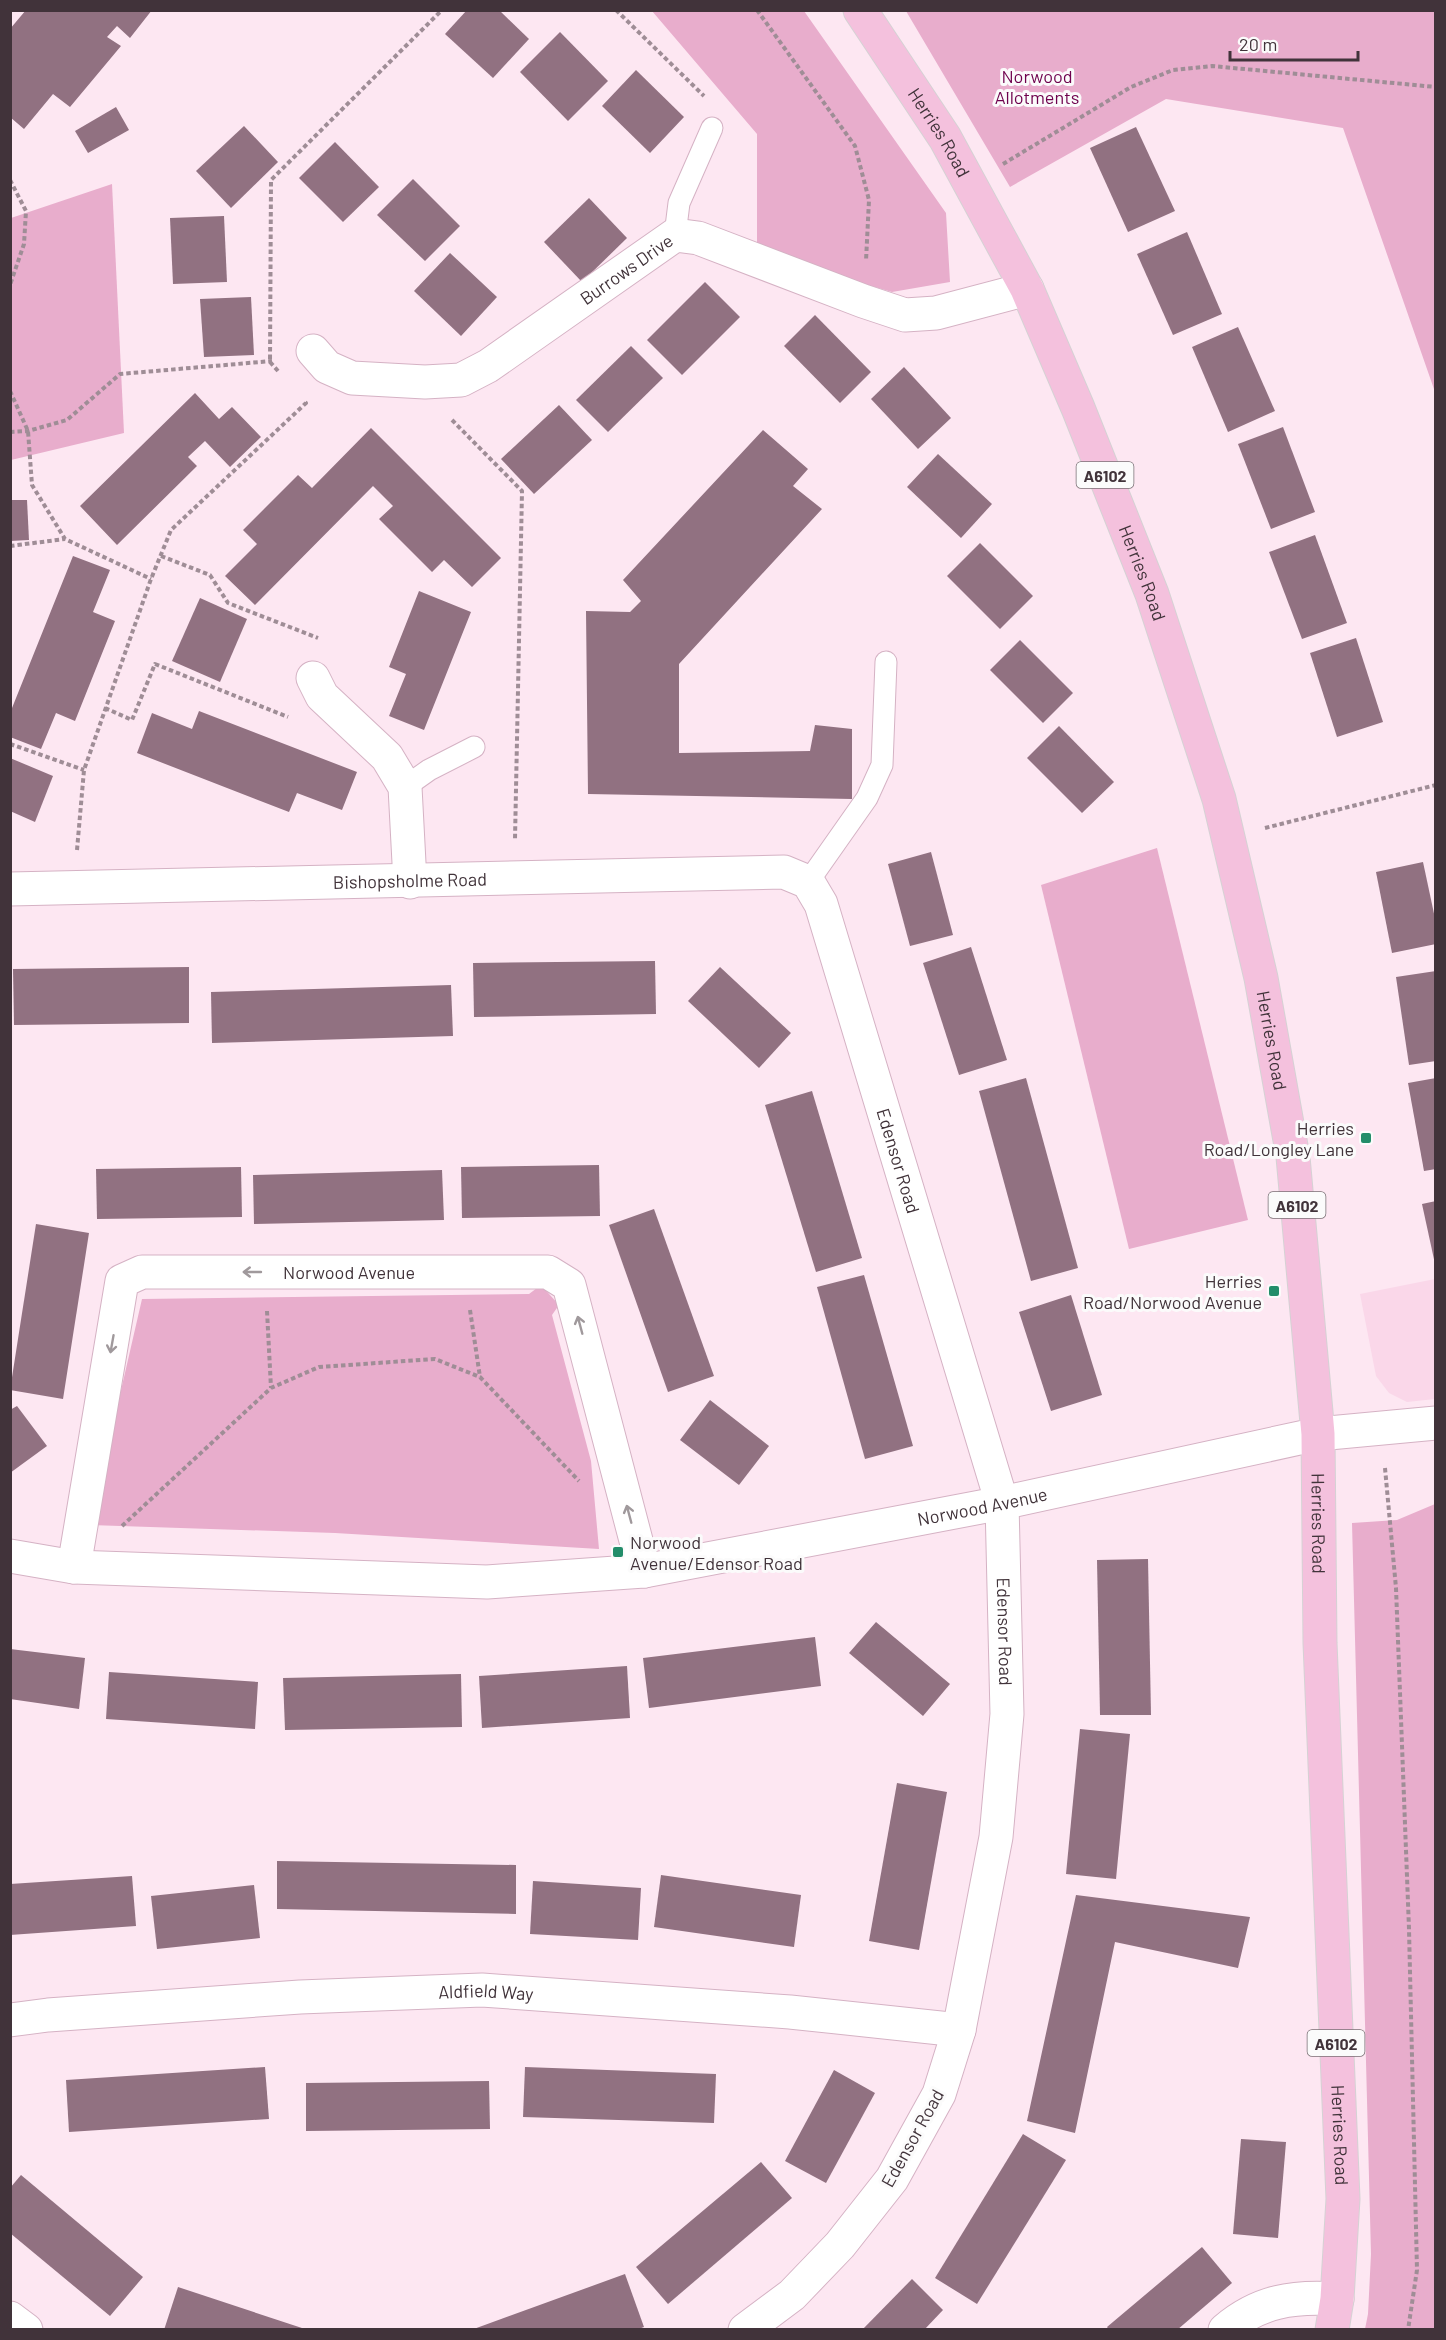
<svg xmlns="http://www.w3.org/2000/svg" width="1446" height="2340" viewBox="0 0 1446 2340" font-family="Barlow,sans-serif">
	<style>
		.built { fill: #fad7e9 }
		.green { fill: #e8adcc }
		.building { fill: #917181 }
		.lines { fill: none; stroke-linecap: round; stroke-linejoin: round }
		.lane-casing { stroke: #d5b2c4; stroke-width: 23 }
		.street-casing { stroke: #d5b2c4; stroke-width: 35 }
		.secondary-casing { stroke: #d5b2c4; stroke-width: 35 }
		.primary-casing { stroke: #d5d2d4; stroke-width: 35 }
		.path { stroke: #9f8d96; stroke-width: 4; stroke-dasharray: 4.5 3; stroke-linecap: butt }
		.lane { stroke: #fff; stroke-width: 21 }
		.street { stroke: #fff; stroke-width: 33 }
		.secondary { stroke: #fff; stroke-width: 33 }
		.primary { stroke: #f4c1dd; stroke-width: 33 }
		.oneway { stroke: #a0999c }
		.poi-dot { fill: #238d6a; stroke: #fbfbfb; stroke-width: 2 }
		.labels { text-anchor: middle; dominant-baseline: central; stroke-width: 6; stroke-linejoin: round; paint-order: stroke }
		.shield { fill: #fbfbfb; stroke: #796f74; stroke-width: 1.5 }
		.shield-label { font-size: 16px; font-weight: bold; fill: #41333a }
		.park-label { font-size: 18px; fill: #6e004d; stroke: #fbfbfb }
		.street-label { font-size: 18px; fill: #41333a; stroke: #fbfbfb }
		.poi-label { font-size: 18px; fill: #41333a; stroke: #fbfbfb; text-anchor: end }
	</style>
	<rect width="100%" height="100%" fill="#fde7f2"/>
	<polygon class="built" points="1435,1279 1435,1399 1407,1402 1389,1393 1376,1376 1360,1294"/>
	<g class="green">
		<polygon points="652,11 804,11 946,213 950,282 892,292 757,253 757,134"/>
		<polygon points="906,11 1435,11 1435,392 1343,128 1166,99 1010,187"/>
		<polygon points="112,184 124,433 11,460 11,218"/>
		<polygon points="1157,848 1248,1220 1129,1249 1041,885"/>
		<polygon points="541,1285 559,1305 552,1315 591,1461 599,1549 335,1533 90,1525 142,1299 529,1294"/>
		<polygon points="1435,1504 1435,2329 1365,2329 1368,2314 1371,2254 1352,1523 1397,1520"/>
	</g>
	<g class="building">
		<polygon points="26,10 152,10 130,38 117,26 107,37 121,46 70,107 53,94 24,129 10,117 10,29"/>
		<polygon points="467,10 499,10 529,39 493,78 445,34"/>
		<polygon points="560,32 608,81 568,121 520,72"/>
		<polygon points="636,70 684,117 650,153 602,106"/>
		<polygon points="116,107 129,130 88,153 75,131"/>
		<polygon points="244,126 278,162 231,208 196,171"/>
		<polygon points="1136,127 1175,211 1128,232 1090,148"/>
		<polygon points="335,142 379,187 343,222 299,178"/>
		<polygon points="413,179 460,226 425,261 377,215"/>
		<polygon points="589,198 627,238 582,282 544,242"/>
		<polygon points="224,216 227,282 173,284 170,218"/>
		<polygon points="1187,232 1222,314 1173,335 1137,254"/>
		<polygon points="450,253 497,297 461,336 414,291"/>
		<polygon points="705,282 740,317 682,375 647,340"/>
		<polygon points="251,297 254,355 204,357 200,299"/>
		<polygon points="815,315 871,372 840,403 784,346"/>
		<polygon points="1238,327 1275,411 1228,432 1192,347"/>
		<polygon points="631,346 663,378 608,432 576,400"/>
		<polygon points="904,367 951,418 918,449 871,399"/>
		<polygon points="195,393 219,419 232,407 261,437 230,467 205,441 188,457 197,466 117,545 80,506"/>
		<polygon points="559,405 592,440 534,494 501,459"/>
		<polygon points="1283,427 1315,512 1271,529 1238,444"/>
		<polygon points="371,428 501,558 472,587 444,560 432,572 379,519 393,506 373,486 255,605 225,576 257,544 243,530 298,475 312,488"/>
		<polygon points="763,430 808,469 793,486 822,509 679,664 679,753 810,751 815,725 852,729 852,799 588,794 586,611 630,612 641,601 623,580"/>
		<polygon points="938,454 992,504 961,538 907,487"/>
		<polygon points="10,500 27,500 29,540 10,541"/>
		<polygon points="1315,535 1347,623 1302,639 1269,552"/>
		<polygon points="980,543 1033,596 1000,629 947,576"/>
		<polygon points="73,556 110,570 93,612 115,621 75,721 56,713 41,749 10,737 10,713"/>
		<polygon points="419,591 471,612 424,730 389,716 406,674 389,667"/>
		<polygon points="200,598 247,619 220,682 172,661"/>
		<polygon points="1356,638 1383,722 1337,737 1310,653"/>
		<polygon points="1020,640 1073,693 1043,723 990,670"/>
		<polygon points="199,711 357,772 342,810 297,793 289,812 137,753 152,713 192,729"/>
		<polygon points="1059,726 1114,782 1082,813 1027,758"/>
		<polygon points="10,758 53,776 35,822 10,811"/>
		<polygon points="931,852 953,935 910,946 888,864"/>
		<polygon points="1423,862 1436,923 1436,944 1392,953 1376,872"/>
		<polygon points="971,947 1007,1060 959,1075 923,963"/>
		<polygon points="655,961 656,1014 474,1017 473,963"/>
		<polygon points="189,967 189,1023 14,1025 13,969"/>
		<polygon points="720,967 791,1033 759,1068 688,1001"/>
		<polygon points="1436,971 1436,1061 1409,1065 1396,977"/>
		<polygon points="451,985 453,1036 212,1043 211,992"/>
		<polygon points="1026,1078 1078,1268 1031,1281 979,1091"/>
		<polygon points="1436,1078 1436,1169 1424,1171 1408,1083"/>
		<polygon points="812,1091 862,1258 816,1272 765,1105"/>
		<polygon points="599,1165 600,1216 462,1218 461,1167"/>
		<polygon points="241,1167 242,1217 97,1219 96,1169"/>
		<polygon points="442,1170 444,1220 254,1224 253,1175"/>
		<polygon points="1436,1201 1436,1264 1435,1264 1422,1204"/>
		<polygon points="654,1209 714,1376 668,1392 609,1225"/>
		<polygon points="36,1224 89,1233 63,1399 10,1390"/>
		<polygon points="864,1275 913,1446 865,1459 817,1287"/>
		<polygon points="1071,1295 1102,1395 1051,1411 1019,1312"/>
		<polygon points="710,1400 769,1446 739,1485 680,1440"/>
		<polygon points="17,1406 47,1446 10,1473 10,1410"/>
		<polygon points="1148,1559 1151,1715 1100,1715 1097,1560"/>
		<polygon points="876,1622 950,1684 923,1716 849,1653"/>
		<polygon points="815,1637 821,1686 649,1708 643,1658"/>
		<polygon points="10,1649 85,1658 79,1709 10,1699"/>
		<polygon points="627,1666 630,1718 482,1728 479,1676"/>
		<polygon points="109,1672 258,1682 255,1729 106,1719"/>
		<polygon points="461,1674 462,1727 285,1730 283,1678"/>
		<polygon points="1080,1729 1130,1734 1116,1879 1066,1874"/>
		<polygon points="897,1783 947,1792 919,1950 869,1941"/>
		<polygon points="277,1861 516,1865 516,1914 277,1909"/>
		<polygon points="661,1875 801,1895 794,1947 654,1927"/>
		<polygon points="132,1876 136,1926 10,1935 10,1884"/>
		<polygon points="533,1881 641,1888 638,1940 530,1934"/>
		<polygon points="254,1885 260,1938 157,1949 151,1896"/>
		<polygon points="1076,1895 1250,1917 1238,1968 1115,1942 1075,2133 1027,2121"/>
		<polygon points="265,2067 269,2119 69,2132 66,2080"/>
		<polygon points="525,2067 716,2074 714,2123 523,2117"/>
		<polygon points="834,2070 875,2093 826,2183 785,2161"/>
		<polygon points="489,2081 490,2129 306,2131 306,2083"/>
		<polygon points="1023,2134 1066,2160 977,2304 935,2278"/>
		<polygon points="1241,2139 1286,2142 1278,2238 1233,2234"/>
		<polygon points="761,2162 792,2198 668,2304 636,2267"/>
		<polygon points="21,2175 143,2277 110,2316 10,2233 10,2188"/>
		<polygon points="1202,2247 1232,2283 1177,2330 1109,2330 1107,2327"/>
		<polygon points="625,2274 644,2327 636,2330 471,2330"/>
		<polygon points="912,2279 943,2310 924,2330 862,2330"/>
		<polygon points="178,2287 305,2329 305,2330 164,2330"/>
	</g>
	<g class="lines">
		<g class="lane-casing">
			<g id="lane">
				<polyline points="675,235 679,203 712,128"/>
				<polyline points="405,787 429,770 474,747"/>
				<polyline points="808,882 867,798 882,765 886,662"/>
			</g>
		</g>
		<g class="street-casing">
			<g id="street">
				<path id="s1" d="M313,351L327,367L352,378L425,382L461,380L488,366L675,235L698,238L863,301L905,315L936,313L1027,289"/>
				<polyline points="313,678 322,696 387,757 405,787 410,882"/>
				<path id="s2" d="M10,889L784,872L808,882L821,904L1002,1503L1007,1714L996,1837L959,2030L939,2094L892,2179L840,2245L792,2295L745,2330"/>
				<path id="s3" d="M10,1556L74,1567L487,1582L644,1571L1002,1503L1318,1434"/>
				<path id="s4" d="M74,1567L122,1281L142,1272H548L569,1285L644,1571"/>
				<path id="s5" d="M10,2020L48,2015L300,1997L482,1990L790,2012L959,2030"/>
				<polyline points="10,2318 26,2330"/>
				<path d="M1225,2330C1259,2301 1293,2296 1337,2299"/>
			</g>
		</g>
		<g class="secondary-casing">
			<polyline id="secondary" points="1318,1434 1436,1423"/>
		</g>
		<g class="primary-casing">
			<g id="primary">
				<path id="s6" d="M860,10L945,138L1027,289L1078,408L1152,594L1219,799L1261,978L1293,1157L1318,1434L1320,1643L1343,2199L1337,2299L1332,2330"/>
			</g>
		</g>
		<g class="path">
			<polyline points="616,10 704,96"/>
			<polyline points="757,10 855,146 869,200 866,261"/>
			<polyline points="1003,164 1131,87 1173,70 1212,66 1436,87"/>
			<polyline points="10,180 26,211 24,244 10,285"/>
			<polyline points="278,371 270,362 271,180 442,10"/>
			<polyline points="10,391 28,431 32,485 65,539 151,579"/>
			<polyline points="452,420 522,491 515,839"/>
			<polyline points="10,432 28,431 67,420 120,374 272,361"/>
			<polyline points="10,546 65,539"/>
			<polyline points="161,556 210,575 228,603 318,638"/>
			<polyline points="105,708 132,720 155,664 288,717"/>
			<polyline points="10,744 84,770"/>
			<polyline points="1265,828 1436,785"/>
			<polyline points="77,850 84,770 151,579 171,530 306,403 304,401"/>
			<polyline points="470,1310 480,1377"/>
			<polyline points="267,1311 271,1388"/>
			<polyline points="1385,1468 1396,1588 1409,1929 1417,2270 1408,2330"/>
			<polyline points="122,1526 271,1388 319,1367 435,1359 480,1377 579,1481"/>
		</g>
		<use href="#lane" class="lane"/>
		<use href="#street" class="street"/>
		<use href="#secondary" class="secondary"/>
		<use href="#primary" class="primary"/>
	</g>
	<defs><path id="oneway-shaft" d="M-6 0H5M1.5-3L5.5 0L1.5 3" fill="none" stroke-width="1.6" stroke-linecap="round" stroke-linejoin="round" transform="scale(1.5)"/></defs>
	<g class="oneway">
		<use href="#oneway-shaft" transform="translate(252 1272) rotate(180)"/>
		<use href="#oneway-shaft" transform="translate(580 1325) rotate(-105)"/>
		<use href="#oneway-shaft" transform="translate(112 1344) rotate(100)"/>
		<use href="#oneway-shaft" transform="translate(629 1514) rotate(-105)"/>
	</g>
	<g class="poi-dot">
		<rect x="1360" y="1132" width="12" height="12" rx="3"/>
		<rect x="1268" y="1285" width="12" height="12" rx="3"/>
		<rect x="612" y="1546" width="12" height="12" rx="3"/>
	</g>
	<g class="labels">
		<g class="shield">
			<rect x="1076.5" y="462" width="57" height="26" rx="4.5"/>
			<rect x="1268.5" y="1192" width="57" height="26" rx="4.5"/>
			<rect x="1307.5" y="2030" width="57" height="26" rx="4.5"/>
		</g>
		<g class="shield-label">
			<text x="1105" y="475">A6102</text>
			<text x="1297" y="1205">A6102</text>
			<text x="1336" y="2043">A6102</text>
		</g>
		<g class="park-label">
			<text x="1037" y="76">Norwood<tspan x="1037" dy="21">Allotments</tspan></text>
		</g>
		<g class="street-label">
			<text stroke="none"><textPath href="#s6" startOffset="146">Herries Road</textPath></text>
			<text stroke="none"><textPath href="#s1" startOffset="357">Burrows Drive</textPath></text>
			<text stroke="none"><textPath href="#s6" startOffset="632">Herries Road</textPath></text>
			<text stroke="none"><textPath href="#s2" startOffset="400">Bishopsholme Road</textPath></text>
			<text stroke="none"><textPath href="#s6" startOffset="1118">Herries Road</textPath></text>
			<text stroke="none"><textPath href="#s2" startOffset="1094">Edensor Road</textPath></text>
			<text stroke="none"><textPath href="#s4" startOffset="519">Norwood Avenue</textPath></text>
			<text stroke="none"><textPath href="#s3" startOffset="980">Norwood Avenue</textPath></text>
			<text stroke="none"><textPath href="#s6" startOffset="1604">Herries Road</textPath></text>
			<text stroke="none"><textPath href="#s2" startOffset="1580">Edensor Road</textPath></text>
			<text stroke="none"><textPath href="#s5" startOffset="477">Aldfield Way</textPath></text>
			<text stroke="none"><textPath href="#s6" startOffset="2216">Herries Road</textPath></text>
			<text transform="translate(912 2138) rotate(-61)">Edensor Road</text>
		</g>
		<g class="poi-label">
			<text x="1354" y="1128">Herries<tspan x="1354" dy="21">Road/Longley Lane</tspan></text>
			<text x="1262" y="1281">Herries<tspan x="1262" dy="21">Road/Norwood Avenue</tspan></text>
			<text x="630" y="1542" text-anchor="start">Norwood<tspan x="630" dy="21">Avenue/Edensor Road</tspan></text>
		</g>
	</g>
	<rect width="1446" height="2340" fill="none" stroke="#41333a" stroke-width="24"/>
	<path d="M1230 51v9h128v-9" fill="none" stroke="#41333a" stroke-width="3"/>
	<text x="1239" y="51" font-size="18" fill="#41333a" stroke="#fbfbfb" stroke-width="4.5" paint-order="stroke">20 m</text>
</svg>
